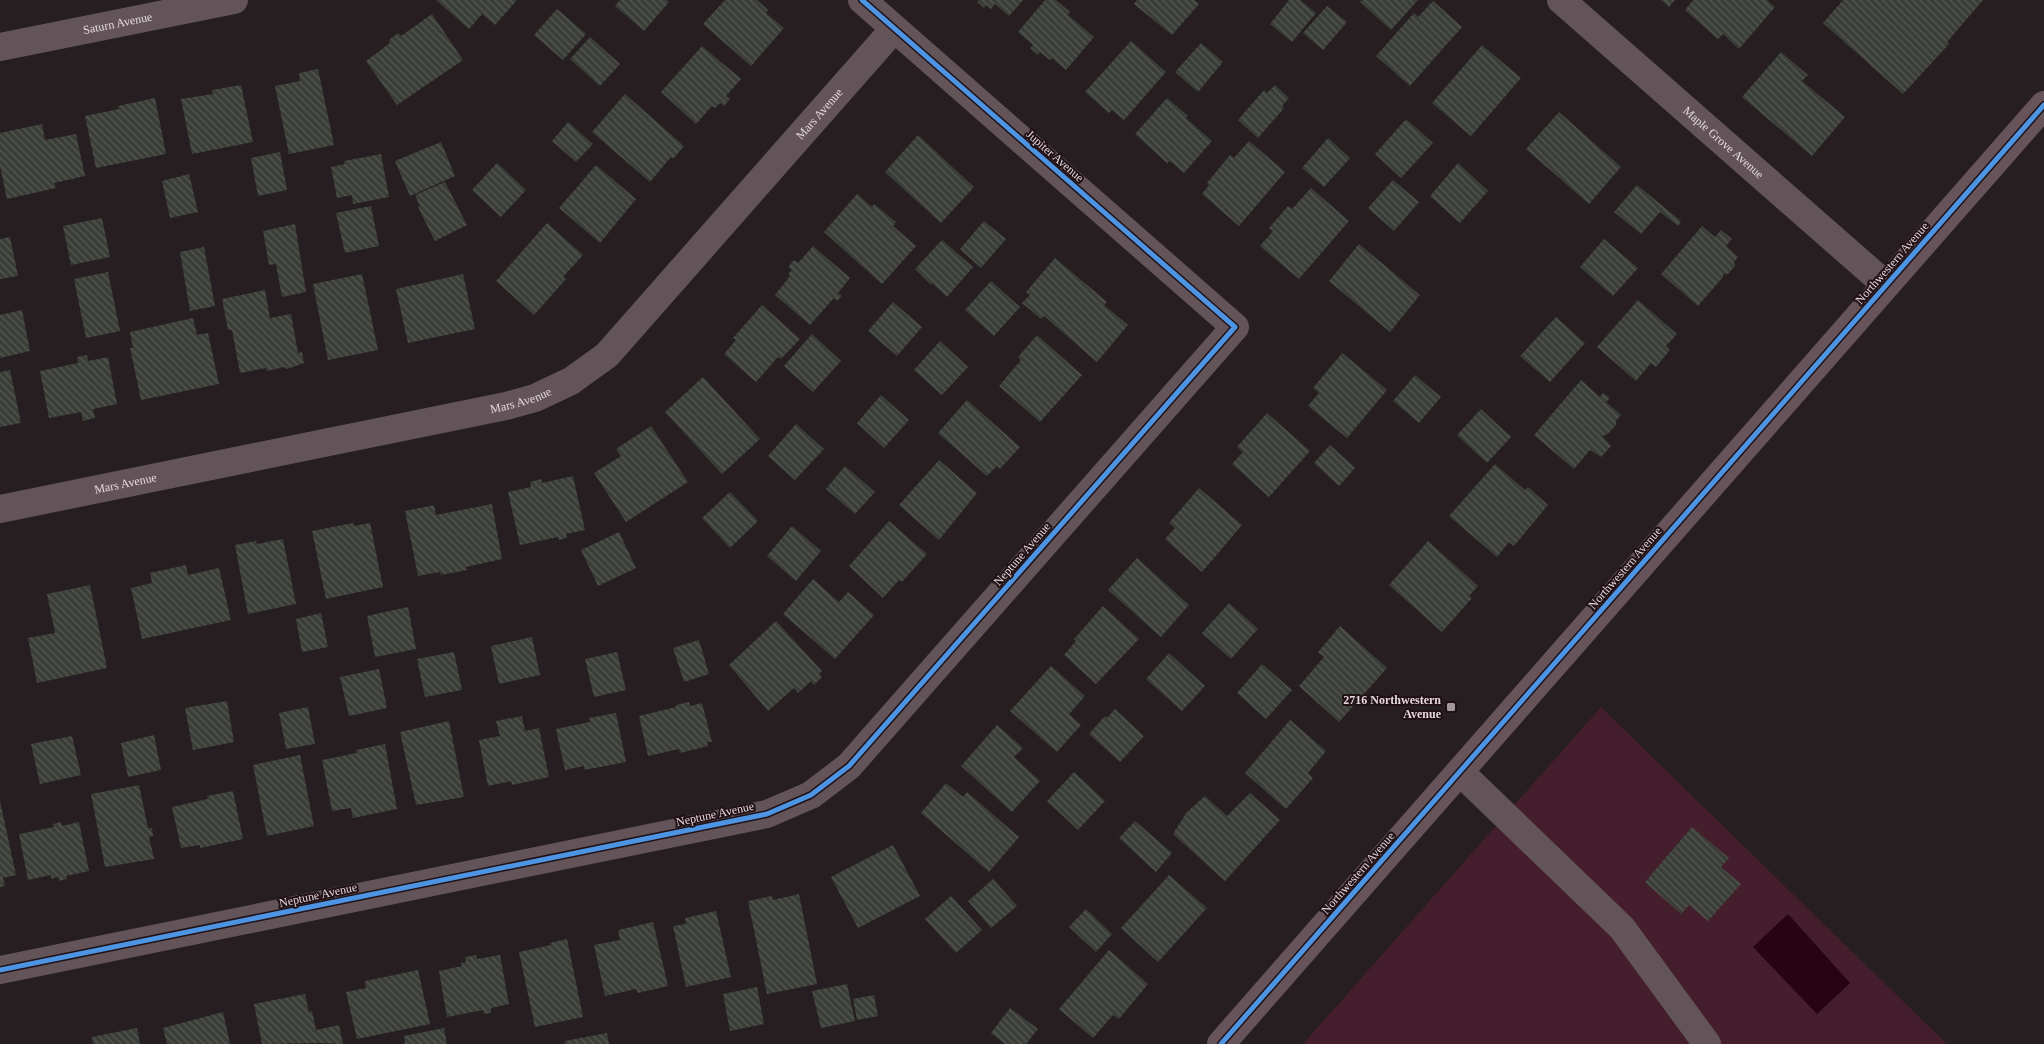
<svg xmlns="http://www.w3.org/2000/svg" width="2044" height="1044" viewBox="0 0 2044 1044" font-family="Georgia,serif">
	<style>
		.green { fill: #441e2c }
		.water { fill: #280312 }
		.building { fill: url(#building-back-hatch) }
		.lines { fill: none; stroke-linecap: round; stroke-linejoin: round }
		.minor { stroke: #625459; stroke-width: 28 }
		.major { stroke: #66545a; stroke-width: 28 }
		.cycleway-casing { stroke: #201116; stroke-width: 8 }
		.cycleway { stroke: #4d94e3; stroke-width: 5 }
		.poi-dot { fill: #a2989b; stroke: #201116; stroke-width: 2 }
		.labels { text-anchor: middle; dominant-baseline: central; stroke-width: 4; stroke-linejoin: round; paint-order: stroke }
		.street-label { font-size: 12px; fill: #e5d9dd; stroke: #201116 }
		.poi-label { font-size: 12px; font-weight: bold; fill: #e5d9dd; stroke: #201116; text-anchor: end }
	</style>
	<defs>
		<pattern id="building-back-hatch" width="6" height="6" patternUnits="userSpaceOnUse" patternTransform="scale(1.25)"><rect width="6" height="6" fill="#3a3e37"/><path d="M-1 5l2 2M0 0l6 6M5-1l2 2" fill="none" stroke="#565954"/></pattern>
	</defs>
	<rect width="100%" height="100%" fill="#261e21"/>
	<polygon class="green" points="1601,707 1947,1044 1303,1044"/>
	<polygon class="water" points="1788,914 1850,983 1817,1014 1753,947"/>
	<g class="building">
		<polygon points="436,0 517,0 495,25 482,14 469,29"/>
		<polygon points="620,0 666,0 669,2 644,31 615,6"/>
		<polygon points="725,0 757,0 768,10 766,13 784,28 751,66 703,24"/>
		<polygon points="979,0 1023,0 1009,16 995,4 991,9 986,5 984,8 977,2"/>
		<polygon points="1045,0 1056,0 1070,12 1068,15 1094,37 1066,70 1052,58 1050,60 1040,52 1038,55 1030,48 1033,45 1018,32"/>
		<polygon points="1137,0 1194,0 1199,4 1172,35 1134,4"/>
		<polygon points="1289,0 1300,0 1316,13 1292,42 1270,24"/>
		<polygon points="1362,0 1418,0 1391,30 1360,2"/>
		<polygon points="1661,0 1675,0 1669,7"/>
		<polygon points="1693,0 1767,0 1775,7 1739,49 1723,34 1718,39 1685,10"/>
		<polygon points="1843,0 1983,0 1947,42 1949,44 1903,94 1823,23"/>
		<polygon points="1433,1 1462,27 1410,86 1376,56 1414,13 1418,17"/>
		<polygon points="1327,6 1347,22 1323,50 1303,33"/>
		<polygon points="557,9 586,34 563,60 534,35"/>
		<polygon points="432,14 463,60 397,105 366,61 390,43 389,40 398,33 401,36"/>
		<polygon points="590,37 620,64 600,86 570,59"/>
		<polygon points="1131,41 1166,72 1124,120 1112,110 1109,113 1085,92"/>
		<polygon points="1201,43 1223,62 1198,92 1175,72"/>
		<polygon points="1482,45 1521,78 1471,136 1432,103"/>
		<polygon points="702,46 741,79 726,96 730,99 724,106 720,103 715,108 712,106 696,124 661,92"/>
		<polygon points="1781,52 1808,75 1802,81 1845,117 1812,156 1742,97"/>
		<polygon points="318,69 334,145 289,154 275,86 300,81 299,73"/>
		<polygon points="241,85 253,142 192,154 181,99 213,94 212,90"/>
		<polygon points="1275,85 1289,98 1282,106 1284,108 1258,138 1238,120 1264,90 1267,93"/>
		<polygon points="625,94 684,146 673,159 671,157 650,182 592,132"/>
		<polygon points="155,98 166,154 96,168 85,116 119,109 118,106"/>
		<polygon points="1167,98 1188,116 1186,118 1212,141 1184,173 1170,161 1167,163 1135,134"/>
		<polygon points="1559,112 1621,167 1589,204 1526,149"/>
		<polygon points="1406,119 1433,143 1401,178 1375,154"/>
		<polygon points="568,122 593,144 576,162 552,141"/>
		<polygon points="42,124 45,140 76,134 85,176 54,183 56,188 7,199 0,166 0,133"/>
		<polygon points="918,135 974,187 941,223 885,172"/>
		<polygon points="1328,138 1350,158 1324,187 1302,168"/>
		<polygon points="1249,141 1285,172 1239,226 1202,194 1209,185 1207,183 1230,155 1234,158"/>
		<polygon points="441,142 455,176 410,196 395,161"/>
		<polygon points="280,152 287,190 258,196 251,158"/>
		<polygon points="381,154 389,197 353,204 352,195 337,198 331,167 345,164 344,161"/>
		<polygon points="497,163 526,190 501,217 472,190"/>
		<polygon points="1458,163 1488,191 1460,223 1430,196"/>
		<polygon points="596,165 636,199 600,243 559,208"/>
		<polygon points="189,174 198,212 170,218 162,181"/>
		<polygon points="1393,180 1419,202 1394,231 1368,208"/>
		<polygon points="445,182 467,225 435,241 418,207 420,206 415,195"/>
		<polygon points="1637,185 1681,221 1678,226 1660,212 1641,234 1614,212"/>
		<polygon points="1311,188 1349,221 1299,279 1260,246 1273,231 1269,228 1288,206 1292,209"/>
		<polygon points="857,194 872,207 874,204 896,222 893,226 916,246 882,284 824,232"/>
		<polygon points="371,206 379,246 345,253 336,213"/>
		<polygon points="102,218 110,257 71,265 63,226"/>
		<polygon points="984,221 1006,239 981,268 960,249"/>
		<polygon points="547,223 583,255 563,277 566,279 534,315 496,281"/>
		<polygon points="295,224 306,292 282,297 276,264 269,265 263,231"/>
		<polygon points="1702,226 1715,237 1721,230 1732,239 1726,246 1738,257 1734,262 1735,266 1728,274 1723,274 1723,277 1698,306 1661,274"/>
		<polygon points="10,237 18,276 0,279 0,239"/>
		<polygon points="1604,239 1638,268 1613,296 1580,267"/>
		<polygon points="942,240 973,267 947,297 932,283 931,285 915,269"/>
		<polygon points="1359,244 1420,295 1390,332 1329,281"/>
		<polygon points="813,246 850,278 838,293 842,296 837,301 834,298 810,325 775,295 790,276 788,274 792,270 788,267 794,260 798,263"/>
		<polygon points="204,247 215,306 190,311 180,252"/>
		<polygon points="1055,258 1107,302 1104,305 1128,325 1097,362 1044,316 1041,319 1022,303 1030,295 1026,292"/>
		<polygon points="108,272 120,331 86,338 74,279"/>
		<polygon points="362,274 378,350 328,360 313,284"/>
		<polygon points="463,274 475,329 408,343 396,289"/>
		<polygon points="991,281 1020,307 994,336 965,310"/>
		<polygon points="265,290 270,318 291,314 298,353 302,352 304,363 287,369 284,367 267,371 266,368 240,373 232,330 228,330 222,299"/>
		<polygon points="1638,300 1677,334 1666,346 1670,350 1656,367 1651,363 1636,381 1597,347"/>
		<polygon points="893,302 922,327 897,356 868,331"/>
		<polygon points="762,305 800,339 781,359 778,357 756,382 724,354 736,340 733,338"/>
		<polygon points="22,310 30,351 0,358 0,315"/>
		<polygon points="1556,317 1585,343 1550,382 1520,356"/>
		<polygon points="193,318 197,335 208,333 219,384 141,400 130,348 133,348 130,332"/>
		<polygon points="812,334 841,361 813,392 784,366"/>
		<polygon points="1037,335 1082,375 1040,422 999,386 1021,360 1018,357"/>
		<polygon points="940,341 968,367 942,395 914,370"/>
		<polygon points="1342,353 1387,390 1347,438 1308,406 1319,393 1313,388"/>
		<polygon points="87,355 88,361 108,357 117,404 93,409 95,418 83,421 81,412 49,418 40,371 78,363 77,357"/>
		<polygon points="10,370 21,423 0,427 0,372"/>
		<polygon points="1415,375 1441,397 1419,423 1393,401"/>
		<polygon points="703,377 760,439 722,474 665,412"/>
		<polygon points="1581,380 1600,397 1603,393 1610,398 1606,402 1621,415 1616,421 1616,425 1608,434 1602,436 1611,446 1601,457 1590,450 1574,469 1534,435"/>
		<polygon points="881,395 909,420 884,448 857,423"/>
		<polygon points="967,400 1020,447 1000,469 997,466 987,476 938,433"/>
		<polygon points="1481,409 1511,437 1487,463 1457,435"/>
		<polygon points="1267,413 1310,451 1269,497 1232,464 1243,452 1237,447"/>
		<polygon points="796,424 824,449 795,480 768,456"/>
		<polygon points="651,426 688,482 626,522 594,473 621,456 616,449"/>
		<polygon points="1330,445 1355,468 1339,486 1314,463"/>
		<polygon points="939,460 977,493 939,540 899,505"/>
		<polygon points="1495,464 1525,490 1528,487 1548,505 1514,546 1509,542 1497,557 1449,516"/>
		<polygon points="845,466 875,492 855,514 826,489"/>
		<polygon points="573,476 585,530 566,534 567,538 559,540 558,537 520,545 508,492 531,487 530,482 541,479 542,483"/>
		<polygon points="1199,488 1242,525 1202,572 1165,539 1175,528 1169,523"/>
		<polygon points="730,492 758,521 730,548 702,518"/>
		<polygon points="492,504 502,559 466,567 467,570 441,575 440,572 418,576 405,511 434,505 436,515"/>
		<polygon points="889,521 927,554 902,582 899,580 883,598 849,566"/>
		<polygon points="353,523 354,526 370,523 383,587 326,599 312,531"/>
		<polygon points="792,526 821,551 796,581 767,556"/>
		<polygon points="619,532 636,568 598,586 581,550"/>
		<polygon points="283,539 296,604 248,614 235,545 256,541 257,544"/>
		<polygon points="1428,541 1478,586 1469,596 1472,598 1442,632 1389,585"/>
		<polygon points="1137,558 1189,605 1161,637 1108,590"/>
		<polygon points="186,565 188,575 219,568 231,620 142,639 131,588 152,583 150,573"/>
		<polygon points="813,579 839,602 848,592 874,615 835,659 783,614"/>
		<polygon points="90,585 107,668 37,683 28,638 55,633 47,594"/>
		<polygon points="1229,603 1258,629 1231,659 1202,633"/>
		<polygon points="1103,606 1139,639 1096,684 1064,655 1076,641 1074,639"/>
		<polygon points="408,607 416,649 375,657 367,616"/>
		<polygon points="321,613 328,647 302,652 296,619"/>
		<polygon points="776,621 822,671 819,674 822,677 814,685 811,681 798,693 794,688 768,711 729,665"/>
		<polygon points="1340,626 1387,668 1339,722 1299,686 1324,657 1318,652"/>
		<polygon points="532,637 540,675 499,684 491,646"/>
		<polygon points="699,640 709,674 684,682 673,648"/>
		<polygon points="454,652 462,690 425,697 417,659"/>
		<polygon points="617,652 626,690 594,697 585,659"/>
		<polygon points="1169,653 1205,686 1182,711 1146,679"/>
		<polygon points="1262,664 1292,690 1266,719 1237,693"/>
		<polygon points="1051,666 1085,696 1069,714 1081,725 1057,752 1010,711"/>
		<polygon points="379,669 387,708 349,716 340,677"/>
		<polygon points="227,701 234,742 193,750 185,708"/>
		<polygon points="689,702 690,706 702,703 712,742 707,742 708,746 680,753 679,749 648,756 639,716 676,707 676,705"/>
		<polygon points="308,707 315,744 286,749 279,713"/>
		<polygon points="1115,709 1144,736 1120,762 1089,734 1105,716 1107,718"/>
		<polygon points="616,713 626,762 584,770 584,766 565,770 556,729 590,722 589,718"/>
		<polygon points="522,716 525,731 539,728 549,777 512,785 511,781 488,786 479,740 500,736 496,721"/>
		<polygon points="1290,720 1326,751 1308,773 1313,778 1286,809 1245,773"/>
		<polygon points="449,721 464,797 416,805 400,732"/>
		<polygon points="997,725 1023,748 1014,757 1040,781 1012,812 961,766"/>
		<polygon points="154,735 161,770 128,777 121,743"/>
		<polygon points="72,736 81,775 40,784 31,744"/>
		<polygon points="385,744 397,809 353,818 351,808 332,811 322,760 357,753 356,750"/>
		<polygon points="300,755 314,826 267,836 253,765"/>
		<polygon points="1074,772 1105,801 1078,830 1047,801"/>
		<polygon points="946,783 963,797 967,792 1019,837 989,872 921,813"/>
		<polygon points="139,785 148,828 152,828 153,836 149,837 154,859 105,867 91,794"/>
		<polygon points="233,791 243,839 200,848 200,845 181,848 172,807 208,799 207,796"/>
		<polygon points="1250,793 1280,820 1225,881 1173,834 1186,813 1205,796 1227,816"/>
		<polygon points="0,801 16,875 3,878 5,886 0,887"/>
		<polygon points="1135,821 1172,853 1156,872 1119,838"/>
		<polygon points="61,822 62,826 79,822 89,871 66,876 67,879 59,881 59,877 51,879 51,875 28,880 19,834 54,827 53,824"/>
		<polygon points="1692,827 1729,858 1721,867 1741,884 1708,921 1689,905 1681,914 1645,882"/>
		<polygon points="893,845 920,896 858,928 831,877"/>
		<polygon points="1169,875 1207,908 1158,962 1121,928"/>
		<polygon points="993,879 1017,906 991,928 968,901"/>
		<polygon points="799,894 817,984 767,994 748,901 772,896 773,900"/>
		<polygon points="951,896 982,930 956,953 925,919"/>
		<polygon points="1086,909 1112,934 1096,952 1069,927"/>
		<polygon points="716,911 731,977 686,987 673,926 686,924 685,918"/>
		<polygon points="653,922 668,986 638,993 636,989 605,996 594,945 620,940 618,930"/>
		<polygon points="567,939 583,1017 535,1027 519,952 551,945 550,943"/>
		<polygon points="1109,950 1148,984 1119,1019 1113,1015 1093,1038 1059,1009"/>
		<polygon points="476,955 477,959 500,955 509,1004 491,1008 491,1013 484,1014 483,1010 447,1017 439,971 462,966 461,963 466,962 465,957"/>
		<polygon points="418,970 430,1024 357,1039 346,992 366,988 365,981"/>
		<polygon points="847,984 855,1021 821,1028 812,991"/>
		<polygon points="757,987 764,1024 730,1031 723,994"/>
		<polygon points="305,994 309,1012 312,1011 316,1030 339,1025 343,1044 319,1043 262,1044 254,1004"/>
		<polygon points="874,995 878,1016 857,1020 853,999"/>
		<polygon points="1010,1008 1038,1029 1026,1044 1005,1044 991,1033"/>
		<polygon points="223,1012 230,1044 167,1044 163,1028"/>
		<polygon points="137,1028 140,1044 93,1044 92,1037"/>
		<polygon points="444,1028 447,1044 405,1044 404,1036"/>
		<polygon points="607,1033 609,1044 565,1044 565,1041"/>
	</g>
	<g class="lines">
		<g class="minor">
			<path id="s1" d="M1561,0L1886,285"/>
			<path id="s2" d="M0,47L234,0"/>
			<path id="s3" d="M0,509L506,406L535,398L571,381L607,355L894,29"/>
			<polyline points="1460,772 1622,928 1707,1044"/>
			<polyline points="0,970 767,814 811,795 849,766 1235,327 862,0"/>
		</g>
		<polyline class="major" points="1221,1044 2044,105"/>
		<g class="cycleway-casing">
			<g id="cycleway">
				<polyline points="0,970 767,814 811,795 849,766 1235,327 862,0"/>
				<polyline points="1221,1044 2044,105"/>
			</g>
		</g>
		<use href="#cycleway" class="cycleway"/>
	</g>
	<rect class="poi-dot" x="1446" y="702" width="10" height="10" rx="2.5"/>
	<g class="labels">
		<g class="street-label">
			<text stroke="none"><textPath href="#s2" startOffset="120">Saturn Avenue</textPath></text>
			<text stroke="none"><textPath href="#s3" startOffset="952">Mars Avenue</textPath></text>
			<text stroke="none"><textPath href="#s1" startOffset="216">Maple Grove Avenue</textPath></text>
			<text transform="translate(1055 156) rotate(41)">Jupiter Avenue</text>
			<text transform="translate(1892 263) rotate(-49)">Northwestern Avenue</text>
			<text stroke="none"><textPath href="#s3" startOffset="532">Mars Avenue</textPath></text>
			<text stroke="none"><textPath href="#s3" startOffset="128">Mars Avenue</textPath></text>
			<text transform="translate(1022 554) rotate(-49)">Neptune Avenue</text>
			<text transform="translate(1625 568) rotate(-49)">Northwestern Avenue</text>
			<text transform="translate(715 814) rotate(-12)">Neptune Avenue</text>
			<text transform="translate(1358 873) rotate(-49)">Northwestern Avenue</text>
			<text transform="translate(318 895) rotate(-12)">Neptune Avenue</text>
		</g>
		<g class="poi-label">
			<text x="1441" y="700">2716 Northwestern<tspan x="1441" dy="14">Avenue</tspan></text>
		</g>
	</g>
</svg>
